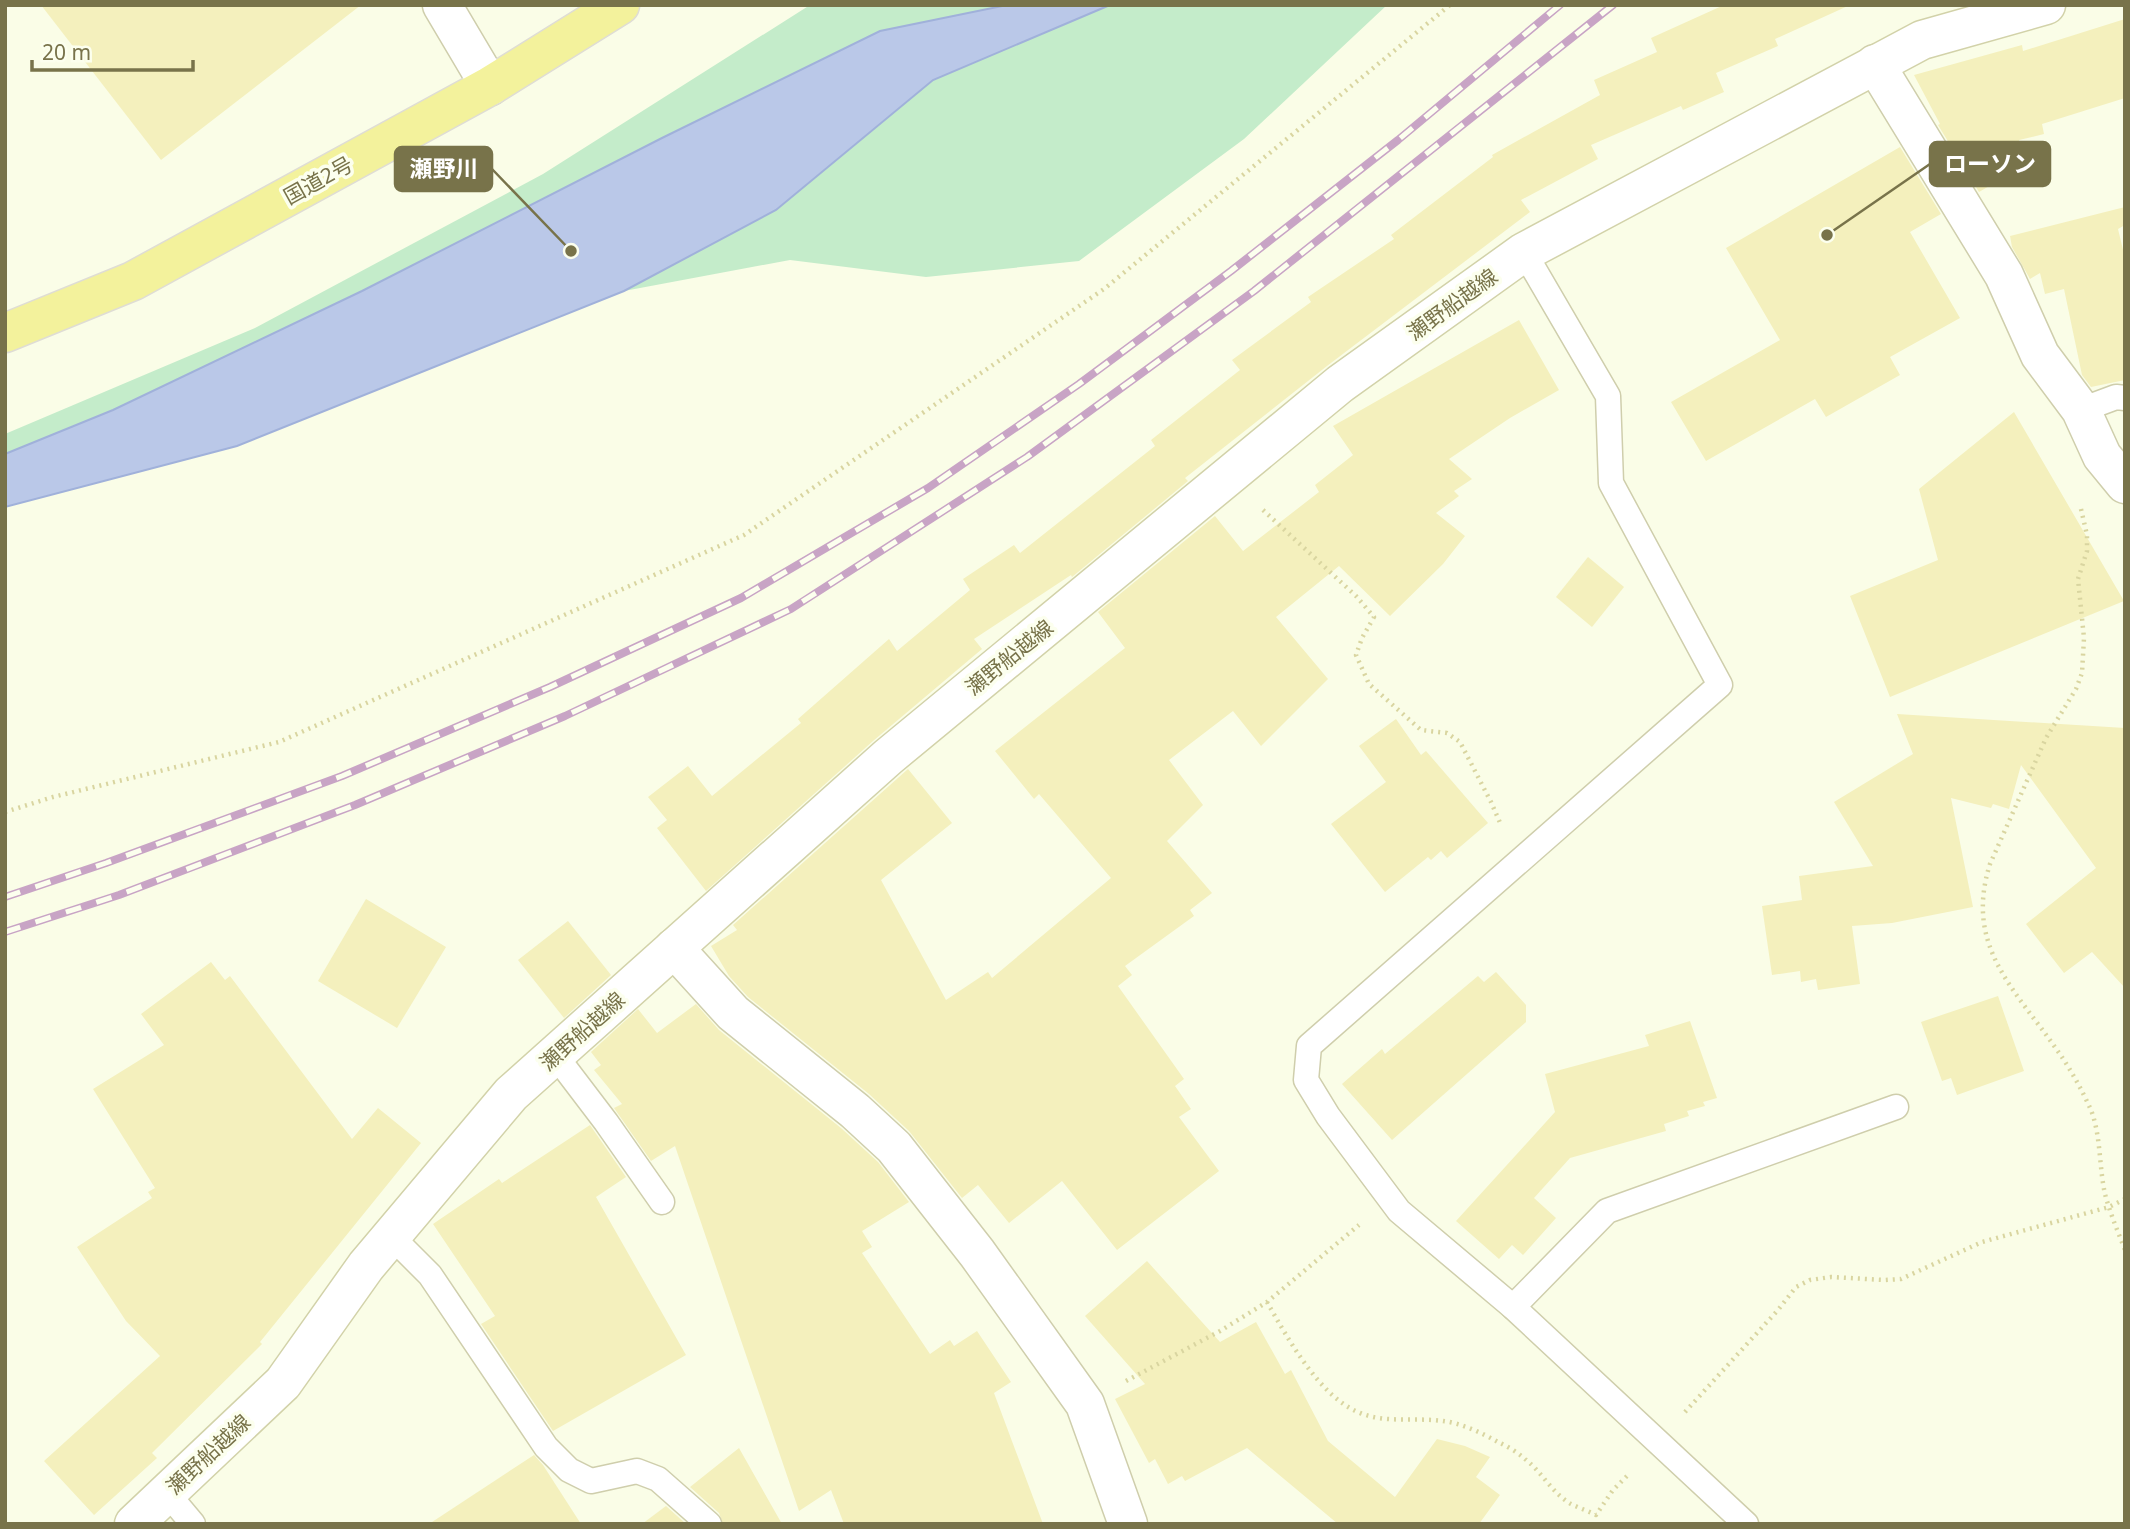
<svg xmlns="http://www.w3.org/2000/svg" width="2130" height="1529" viewBox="0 0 2130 1529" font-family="'Noto Sans','Noto Sans JP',sans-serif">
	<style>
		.green { fill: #c4ecca }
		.water { fill: #bac8e8; stroke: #a0b1da; stroke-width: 2 }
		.building { fill: #f4f0bd }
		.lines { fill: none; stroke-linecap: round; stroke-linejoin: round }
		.service-casing { stroke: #cfceac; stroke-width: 27 }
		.minor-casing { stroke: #cfceac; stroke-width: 41 }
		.secondary-casing { stroke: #d2d2a9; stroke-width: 41 }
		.trunk-casing { stroke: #dfddd4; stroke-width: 41 }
		.path { stroke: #d9d5a0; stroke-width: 4.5; stroke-dasharray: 2 5; stroke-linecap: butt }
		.service { stroke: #fff; stroke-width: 24 }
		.minor { stroke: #fff; stroke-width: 38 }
		.secondary { stroke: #fff; stroke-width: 38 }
		.trunk { stroke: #f3f29c; stroke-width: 38 }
		.rail-casing { stroke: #c8a4c5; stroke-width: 8 }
		.rail { stroke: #fcffee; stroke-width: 5; stroke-dasharray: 16; stroke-linecap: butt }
		.labels { text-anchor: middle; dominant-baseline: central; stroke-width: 7; stroke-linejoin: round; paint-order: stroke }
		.street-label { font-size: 21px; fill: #78734a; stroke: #fcffee }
		.leader { fill: none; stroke: #78734a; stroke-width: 2.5 }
		.callout-dot { fill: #78734a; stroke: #fcffee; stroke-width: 2.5 }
		.callout { fill: #78734a; stroke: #78734a; stroke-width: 2.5 }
		.callout-label { font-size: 23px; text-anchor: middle; font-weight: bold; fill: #fff }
	</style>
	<rect width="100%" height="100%" fill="#fafde7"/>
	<g class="green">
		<polygon points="810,5 1007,5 880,31 662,138 362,291 113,410 5,454 5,434 255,328 543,174"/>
		<polygon points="1110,5 1387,5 1244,139 1079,261 926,277 790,260 624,291 776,210 933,80"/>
	</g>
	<polygon class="water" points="1007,5 1110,5 933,80 776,210 624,291 237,446 5,507 5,454 113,410 362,291 662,138 880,31"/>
	<g class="building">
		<polygon points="41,5 361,5 161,160"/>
		<polygon points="1724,5 1850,5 1775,39 1778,46 1716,73 1724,92 1683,110 1681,106 1591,145 1598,159 1521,200 1530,212 1327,366 1185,478 1188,481 1072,577 1071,575 974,639 982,649 873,741 706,891 657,828 667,820 648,797 688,766 712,796 801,723 798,719 889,639 897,651 970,590 963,579 1014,545 1020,553 1155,446 1151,440 1240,370 1232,360 1311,302 1308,297 1394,239 1391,235 1493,157 1492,155 1600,95 1594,80 1657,52 1651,38"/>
		<polygon points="2125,19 2125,98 2042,124 2044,134 2019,140 2024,166 1979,192 1938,125 1940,124 1914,75 2022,45 2023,51"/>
		<polygon points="1900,147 1941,214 1910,232 1960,318 1890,357 1900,375 1826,417 1815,399 1706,461 1671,402 1780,340 1726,248"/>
		<polygon points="2125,207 2125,225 2118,229 2125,258 2125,380 2091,387 2082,375 2064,289 2045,294 2040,273 2030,279 2012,247 2010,236"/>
		<polygon points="1519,320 1559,390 1510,418 1449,459 1472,479 1454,491 1459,496 1436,513 1465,536 1443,564 1390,616 1339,566 1276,617 1328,679 1261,746 1233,711 1169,760 1203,805 1167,841 1212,893 1190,910 1194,916 1125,966 1132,975 1118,986 1184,1079 1175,1086 1191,1109 1179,1117 1219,1171 1117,1250 1062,1181 1009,1223 978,1185 962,1198 909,1131 869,1094 748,997 729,976 711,946 737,930 733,925 908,769 952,823 881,880 946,1000 988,972 992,978 1111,878 1039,794 1034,799 995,751 1125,648 1098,612 1215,516 1243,551 1319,492 1315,485 1353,455 1333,426"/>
		<polygon points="2014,412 2124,601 1890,697 1850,596 1938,560 1919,489"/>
		<polygon points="1588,557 1624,587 1592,627 1556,597"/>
		<polygon points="1897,714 2125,728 2125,988 2092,952 2064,973 2026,924 2096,868 2021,765 2009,809 1993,804 1991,808 1951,798 1973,907 1892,923 1852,926 1860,984 1818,990 1816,979 1801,982 1800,971 1772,975 1762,906 1802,900 1799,876 1873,866 1834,802 1913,754"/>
		<polygon points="1396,719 1421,755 1426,751 1488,823 1447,858 1441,851 1431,860 1428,857 1385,892 1331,824 1386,782 1359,746"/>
		<polygon points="366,899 446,947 397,1028 318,981"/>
		<polygon points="568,921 611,975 564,1018 518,960"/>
		<polygon points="211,962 225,980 230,976 352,1139 378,1108 421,1143 260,1342 262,1344 152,1453 157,1458 94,1515 44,1461 160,1356 126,1321 77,1247 152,1198 148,1192 155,1188 93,1089 164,1045 141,1014"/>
		<polygon points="1496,972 1526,1005 1526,1022 1392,1140 1342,1084 1382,1049 1385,1054 1478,976 1484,982"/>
		<polygon points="1998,996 2024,1071 1957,1095 1951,1078 1942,1081 1921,1022"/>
		<polygon points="696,1004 719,1030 841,1128 878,1162 909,1202 862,1231 872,1247 862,1253 930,1354 950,1340 954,1346 977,1331 1011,1382 994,1393 1043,1524 844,1524 831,1490 799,1511 675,1146 651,1161 614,1108 622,1104 594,1070 601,1065 591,1052 638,1009 657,1033"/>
		<polygon points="1690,1021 1717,1098 1703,1102 1705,1106 1687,1111 1689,1116 1664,1124 1666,1131 1570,1158 1534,1198 1556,1218 1523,1255 1512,1245 1499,1259 1456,1221 1555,1112 1545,1074 1649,1046 1645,1035"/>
		<polygon points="590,1125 626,1177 596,1197 686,1355 553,1431 481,1324 495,1316 433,1224 499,1179 502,1183"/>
		<polygon points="1147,1261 1220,1342 1256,1322 1285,1374 1291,1370 1328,1441 1395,1497 1437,1439 1465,1446 1490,1457 1476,1477 1500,1495 1479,1524 1338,1524 1247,1448 1185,1481 1182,1476 1168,1484 1155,1459 1149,1463 1115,1399 1145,1384 1085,1316"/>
		<polygon points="739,1448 782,1524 723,1524 719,1513 690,1487"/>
		<polygon points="534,1455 543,1465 581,1524 429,1524"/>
		<polygon points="666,1506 686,1524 642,1524"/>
	</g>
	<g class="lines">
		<g class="service-casing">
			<g id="service">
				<polyline points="1524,252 1608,396 1611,483 1720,685 1309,1046 1306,1080 1328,1116 1399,1211 1513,1307 1746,1524"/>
				<polyline points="2081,410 2116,397 2125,398"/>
				<polyline points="555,1055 606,1122 662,1202"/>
				<polyline points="392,1237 430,1275 546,1447 569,1470 591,1481 637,1471 658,1479 709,1524"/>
				<polyline points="1513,1307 1607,1211 1896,1107"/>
				<polyline points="167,1493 193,1524"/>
			</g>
		</g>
		<g class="minor-casing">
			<g id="minor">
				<polyline points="442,5 490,86"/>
				<polyline points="1875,64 2004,275 2040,355 2081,410 2102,456 2125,484"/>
				<polyline points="674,948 733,1013 855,1111 894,1147 977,1253 1085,1404 1128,1524"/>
			</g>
		</g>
		<g class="secondary-casing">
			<polyline id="secondary" points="134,1524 283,1383 366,1266 511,1094 888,757 1340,384 1524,252 1922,40 2046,5"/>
		</g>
		<g class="trunk-casing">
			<polyline id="trunk" points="5,333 133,281 490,86 620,5"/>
		</g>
		<g class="path">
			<path d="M2081,509L2087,535V551L2078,579L2084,638L2082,673L2076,689L2046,738L1990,864C1964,946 2014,988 2057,1050C2070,1068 2082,1090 2091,1110C2101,1136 2099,1167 2105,1194C2110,1213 2118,1232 2125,1250"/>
			<polyline points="1263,510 1356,596 1374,617 1362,638 1356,655 1369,684 1421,730 1447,733 1460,742 1491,802 1501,825"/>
			<polyline points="5,812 53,797 279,742 744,535 1104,289 1450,5"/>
			<path d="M1267,1302C1287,1337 1319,1396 1358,1412C1384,1424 1415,1417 1443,1421C1461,1423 1482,1433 1498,1442C1507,1446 1517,1452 1525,1459C1542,1472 1552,1493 1571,1504C1579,1508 1588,1511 1596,1515L1613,1490L1630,1473"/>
			<polyline points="1126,1381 1220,1331 1267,1302 1359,1225"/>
			<polyline points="1685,1412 1778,1310 1796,1287 1810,1280 1831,1277 1885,1280 1901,1279 1982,1242 2109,1207 2125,1199"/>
		</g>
		<use href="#service" class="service"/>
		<use href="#minor" class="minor"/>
		<use href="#secondary" class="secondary"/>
		<use href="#trunk" class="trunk"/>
		<g class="rail-casing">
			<g id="rail">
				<polyline points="5,897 106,863 342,776 550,687 741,598 928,488 1079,384 1231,271 1398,140 1560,5"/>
				<polyline points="5,932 119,895 355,805 565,716 791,609 1027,457 1254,291 1613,5"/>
			</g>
		</g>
		<use href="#rail" class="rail"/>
	</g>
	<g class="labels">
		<g class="street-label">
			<text transform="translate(318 180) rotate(-29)">国道2号</text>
			<text transform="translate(1452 304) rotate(-36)">瀬野船越線</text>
			<text transform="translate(1009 657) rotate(-39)">瀬野船越線</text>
			<text transform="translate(582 1031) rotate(-42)">瀬野船越線</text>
			<text transform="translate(208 1454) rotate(-43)">瀬野船越線</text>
		</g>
	</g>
	<path class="leader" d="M1827 235L1930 164M571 251L492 169"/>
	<g class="callout-dot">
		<circle cx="1827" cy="235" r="7"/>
		<circle cx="571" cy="251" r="7"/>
	</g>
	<g class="callout">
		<rect x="1930" y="142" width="120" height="44" rx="7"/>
		<rect x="395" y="147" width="97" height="44" rx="7"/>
	</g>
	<g class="callout-label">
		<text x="1990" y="172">ローソン</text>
		<text x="444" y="177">瀬野川</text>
	</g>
	<rect width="2130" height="1529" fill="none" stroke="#78734a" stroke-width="14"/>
	<path d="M32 60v10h161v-10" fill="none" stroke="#78734a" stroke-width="3.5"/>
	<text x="42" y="60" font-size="21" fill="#78734a" stroke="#fcffee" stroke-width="5" paint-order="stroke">20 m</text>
</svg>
